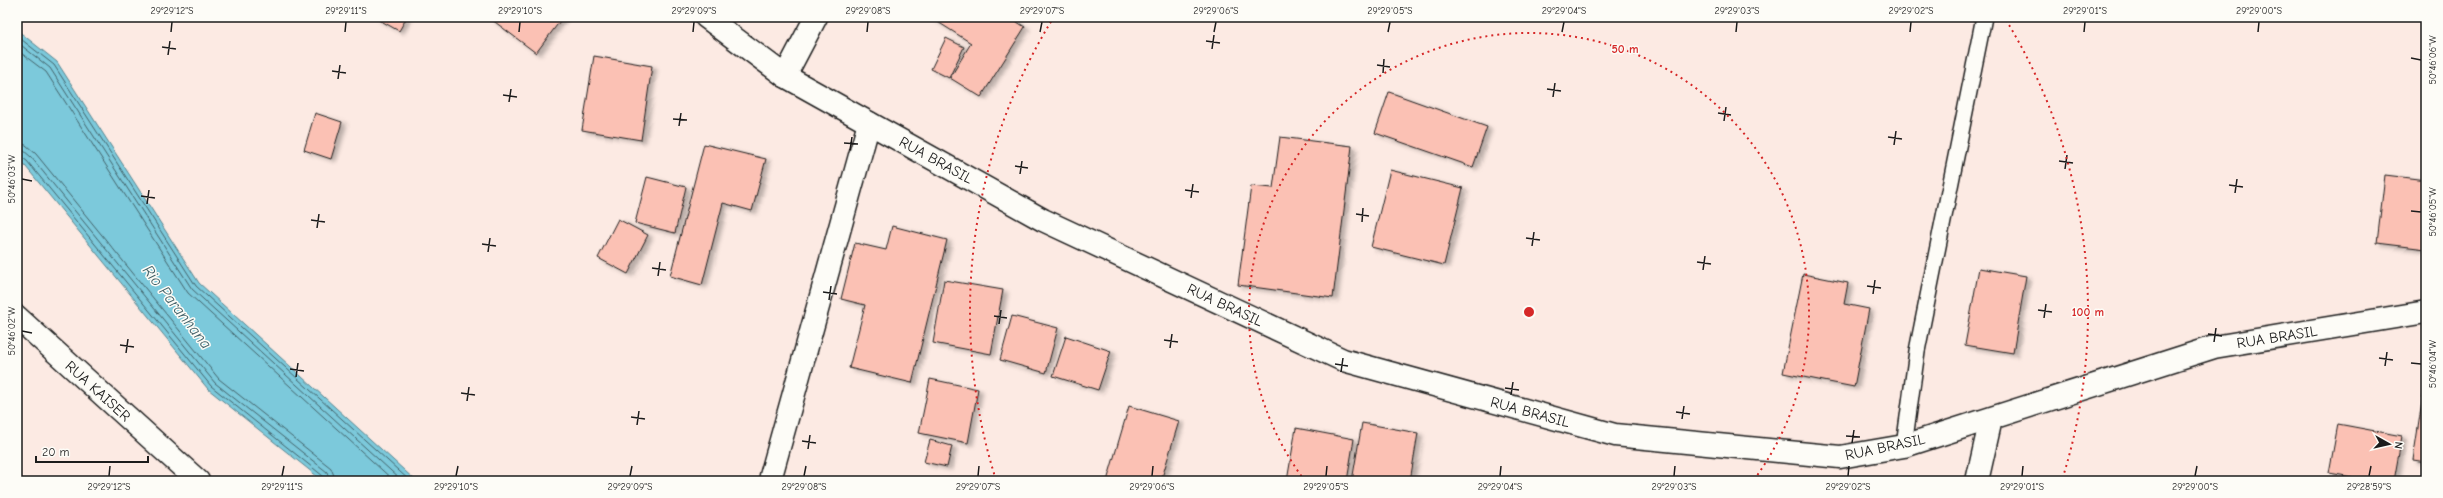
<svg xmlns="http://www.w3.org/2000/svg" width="2443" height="498" viewBox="0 0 2443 498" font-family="'Comic Neue',sans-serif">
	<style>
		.water { fill: #7cc9db; stroke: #56848f }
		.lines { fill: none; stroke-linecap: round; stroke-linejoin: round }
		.shore { stroke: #426168; stroke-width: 1 }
		.building { fill: #fbc1b4; stroke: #1c1c1c; filter: url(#shadow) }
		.lane-casing { stroke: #1c1c1c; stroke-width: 18 }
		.street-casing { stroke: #1c1c1c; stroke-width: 25 }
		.secondary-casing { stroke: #1c1c1c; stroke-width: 25 }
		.lane { stroke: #fdfcf7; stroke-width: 15 }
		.street { stroke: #fdfcf7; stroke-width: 22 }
		.secondary { stroke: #fdfcf7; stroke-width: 22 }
		.ticks { fill: none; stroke: #1c1c1c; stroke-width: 1.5 }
		.ring { fill: none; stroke: #d62828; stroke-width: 2; stroke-dasharray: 2 4 }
		.labels { text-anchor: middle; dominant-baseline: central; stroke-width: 3; stroke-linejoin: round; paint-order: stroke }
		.street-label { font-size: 15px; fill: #1c1c1c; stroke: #fdfcf7 }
		.water-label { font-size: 16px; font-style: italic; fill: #426168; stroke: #fdfcf7 }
		.centre { fill: #d62828; stroke: #fdfcf7; stroke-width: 2 }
		.ring-label { font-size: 12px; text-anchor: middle; font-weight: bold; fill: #d62828; stroke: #fdfcf7; stroke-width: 3; stroke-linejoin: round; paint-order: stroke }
		.neatline { fill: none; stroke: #1c1c1c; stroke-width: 1.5 }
		.ticks-label { font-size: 10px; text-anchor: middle; fill: #1c1c1c }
	</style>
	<defs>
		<filter id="shadow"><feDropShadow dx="4.5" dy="2.5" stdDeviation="2" flood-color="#0004"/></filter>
	</defs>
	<rect width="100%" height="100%" fill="#fceae3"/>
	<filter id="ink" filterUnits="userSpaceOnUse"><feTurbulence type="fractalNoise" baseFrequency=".025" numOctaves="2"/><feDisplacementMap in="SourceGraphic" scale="8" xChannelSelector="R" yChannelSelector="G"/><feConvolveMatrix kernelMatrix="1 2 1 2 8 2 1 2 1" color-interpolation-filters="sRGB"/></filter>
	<g filter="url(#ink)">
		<polygon class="water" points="17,30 57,62 199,283 416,481 323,481 208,389 17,156"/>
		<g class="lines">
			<g class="shore">
				<polyline points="17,36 54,65 196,286 410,481"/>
				<polyline points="17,42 50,68 192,289 402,481"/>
				<polyline points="17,50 46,72 188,293 394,481"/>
				<polyline points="17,143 26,145 36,154 219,379 331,468 336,481"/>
				<polyline points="17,149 23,150 31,157 215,383 327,472 330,481"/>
				<polyline points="17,154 27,161 211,386 323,476 325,481"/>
			</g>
		</g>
		<g class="building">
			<polygon points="374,17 407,17 399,31"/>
			<polygon points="492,17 563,17 536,53 491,19"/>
			<polygon points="930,17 1009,17 1025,27 981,97 950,78 971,43"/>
			<polygon points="946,38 964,47 949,78 931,69"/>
			<polygon points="594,56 652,66 641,140 582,130"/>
			<polygon points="1389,92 1487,127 1473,167 1375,133"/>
			<polygon points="315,113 342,122 331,159 304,150"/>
			<polygon points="1280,137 1352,146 1333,298 1238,285 1251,186 1273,188"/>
			<polygon points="704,144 766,159 752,211 723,203 702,285 670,276"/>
			<polygon points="1390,170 1463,188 1444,265 1371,247"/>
			<polygon points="2385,175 2426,180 2426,249 2377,243"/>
			<polygon points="647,177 686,187 675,233 635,223"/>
			<polygon points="618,219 648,235 628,274 598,258"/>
			<polygon points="892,226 947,240 912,383 849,368 865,305 841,299 855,243 886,250"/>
			<polygon points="1979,268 2026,276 2013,353 1965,345"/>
			<polygon points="1803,274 1848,283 1844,304 1869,309 1854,387 1783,373"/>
			<polygon points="944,280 1003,290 991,354 933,343"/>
			<polygon points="1012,316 1058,328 1046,373 1000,360"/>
			<polygon points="1066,336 1111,351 1098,390 1053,376"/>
			<polygon points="930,379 978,389 968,443 919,433"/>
			<polygon points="2424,389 2426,389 2426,462 2413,460"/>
			<polygon points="1129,406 1179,421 1161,481 1107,481"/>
			<polygon points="1362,423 1418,433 1410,481 1352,481"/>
			<polygon points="2338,424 2402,436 2394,481 2351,481 2352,477 2329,473"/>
			<polygon points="1296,428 1354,439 1347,481 1287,481"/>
			<polygon points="930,440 952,446 947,467 924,462"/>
		</g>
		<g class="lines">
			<g class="lane-casing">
				<polyline id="lane" points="1904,446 1917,351 1984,17"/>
			</g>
			<g class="street-casing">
				<g id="street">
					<polyline points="785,76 816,17"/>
					<polyline points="17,317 198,481"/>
					<polyline points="771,476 869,123"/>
					<polyline points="1977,481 1991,419"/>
				</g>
			</g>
			<g class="secondary-casing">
				<polyline id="secondary" points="706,17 785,76 1043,220 1343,360 1615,435 1840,457 1904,446 2214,347 2426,312"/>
			</g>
			<use href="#lane" class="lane"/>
			<use href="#street" class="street"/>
			<use href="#secondary" class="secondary"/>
		</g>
	</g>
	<path class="ticks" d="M171,32L172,22M345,32L346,22M519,32L520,22M693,32L694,22M867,32L868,22M1040,32L1042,22M1214,32L1216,22M1388,32L1390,22M1562,32L1564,22M1736,32L1737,22M1910,32L1911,22M2084,32L2085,22M2258,32L2259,22M1206,41L1220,43M162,47L176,49M1212,49L1214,35M168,55L170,41M2411,58L2421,60M1377,65L1390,67M332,71L346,73M1383,73L1384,59M338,79L340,65M1547,89L1561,91M503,95L517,97M1553,97L1555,83M509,102L511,89M1718,113L1731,115M673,119L687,120M1724,121L1726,107M679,126L681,113M1888,137L1902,139M844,143L858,144M1894,145L1896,131M850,150L852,137M2059,161L2073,163M1015,166L1028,168M2065,169L2067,155M1020,174L1022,161M22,179L32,181M2229,185L2243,187M1185,190L1199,192M2235,193L2237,179M141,196L155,198M1191,198L1193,184M147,204L149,190M2411,211L2421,212M1356,214L1369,216M311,220L325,222M1362,222L1363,208M317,228L319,214M1526,238L1540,240M482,244L496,246M1532,246L1534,232M488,252L490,238M1697,262L1711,264M652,268L666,270M1703,270L1705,256M658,276L660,262M1867,286L1881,288M823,292L837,294M1873,294L1875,280M829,300L831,286M2038,310L2052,312M994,316L1007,318M2044,318L2046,304M999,324L1001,310M22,331L32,333M2208,334L2222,336M1164,340L1178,342M2214,342L2216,328M120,345L134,347M1170,348L1172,334M126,353L128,339M2379,358L2393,360M2411,363L2421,364M1335,364L1348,366M2385,366L2387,352M290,369L304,371M1341,372L1343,358M296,377L298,363M1505,388L1519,390M461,393L475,395M1511,395L1513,382M467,401L469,387M1676,412L1690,414M631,417L645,419M1682,419L1684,406M637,425L639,411M1846,436L1860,437M802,441L816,443M1852,443L1854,430M808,449L810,435M109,476L110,466M282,476L284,466M456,476L458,466M630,476L632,466M804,476L806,466M978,476L979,466M1152,476L1153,466M1326,476L1327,466M1500,476L1501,466M1674,476L1675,466M1848,476L1849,466M2022,476L2023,466M2195,476L2197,466M2369,476L2371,466"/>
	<g class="ring">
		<path d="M1305 481A280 280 0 1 1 1753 481"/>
		<path d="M996 480A559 559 0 0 1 1052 20M2006 20A559 559 0 0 1 2062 480"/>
	</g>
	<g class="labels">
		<g class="street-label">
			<text transform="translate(936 160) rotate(29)">RUA BRASIL</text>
			<text transform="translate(1225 305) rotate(25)">RUA BRASIL</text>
			<text transform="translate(2277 337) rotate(-9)">RUA BRASIL</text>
			<text transform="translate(98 391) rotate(42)">RUA KAISER</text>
			<text transform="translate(1530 412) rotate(15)">RUA BRASIL</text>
			<text transform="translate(1885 447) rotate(-12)">RUA BRASIL</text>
		</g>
		<g class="water-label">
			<text transform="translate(177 307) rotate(52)">Rio Paranhana</text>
		</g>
	</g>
	<circle cx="1529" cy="312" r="6" class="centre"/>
	<g class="ring-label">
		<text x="1625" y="53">50 m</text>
		<text x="2088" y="316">100 m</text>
	</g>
	<rect width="2443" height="498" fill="none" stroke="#fdfcf7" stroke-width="44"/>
	<g transform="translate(2389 444) rotate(98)" stroke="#fdfcf7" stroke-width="3" paint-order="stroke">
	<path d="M0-3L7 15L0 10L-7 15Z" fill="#1c1c1c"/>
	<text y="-6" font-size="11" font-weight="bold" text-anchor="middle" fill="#1c1c1c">N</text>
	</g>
	<path d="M36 456v6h112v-6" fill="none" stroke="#1c1c1c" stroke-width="2"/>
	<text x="42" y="456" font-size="12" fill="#1c1c1c" stroke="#fdfcf7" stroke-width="3" paint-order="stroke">20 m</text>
	<rect x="22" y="22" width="2399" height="454" class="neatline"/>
	<g class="ticks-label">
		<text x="172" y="14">29°29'12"S</text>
		<text x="346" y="14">29°29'11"S</text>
		<text x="520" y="14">29°29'10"S</text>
		<text x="694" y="14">29°29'09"S</text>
		<text x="868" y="14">29°29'08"S</text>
		<text x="1042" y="14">29°29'07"S</text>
		<text x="1216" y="14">29°29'06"S</text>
		<text x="1390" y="14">29°29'05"S</text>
		<text x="1564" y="14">29°29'04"S</text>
		<text x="1737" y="14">29°29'03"S</text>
		<text x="1911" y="14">29°29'02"S</text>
		<text x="2085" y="14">29°29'01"S</text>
		<text x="2259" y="14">29°29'00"S</text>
		<text transform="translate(2432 60) rotate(-90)" y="4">50°46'06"W</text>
		<text transform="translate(11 179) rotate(-90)" y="4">50°46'03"W</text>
		<text transform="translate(2432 212) rotate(-90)" y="4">50°46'05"W</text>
		<text transform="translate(11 331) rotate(-90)" y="4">50°46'02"W</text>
		<text transform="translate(2432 364) rotate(-90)" y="4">50°46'04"W</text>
		<text x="109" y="490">29°29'12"S</text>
		<text x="282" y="490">29°29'11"S</text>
		<text x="456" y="490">29°29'10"S</text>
		<text x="630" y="490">29°29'09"S</text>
		<text x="804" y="490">29°29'08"S</text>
		<text x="978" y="490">29°29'07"S</text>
		<text x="1152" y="490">29°29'06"S</text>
		<text x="1326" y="490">29°29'05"S</text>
		<text x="1500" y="490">29°29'04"S</text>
		<text x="1674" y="490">29°29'03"S</text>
		<text x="1848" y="490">29°29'02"S</text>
		<text x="2022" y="490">29°29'01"S</text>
		<text x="2195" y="490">29°29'00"S</text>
		<text x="2369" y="490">29°28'59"S</text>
	</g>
</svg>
